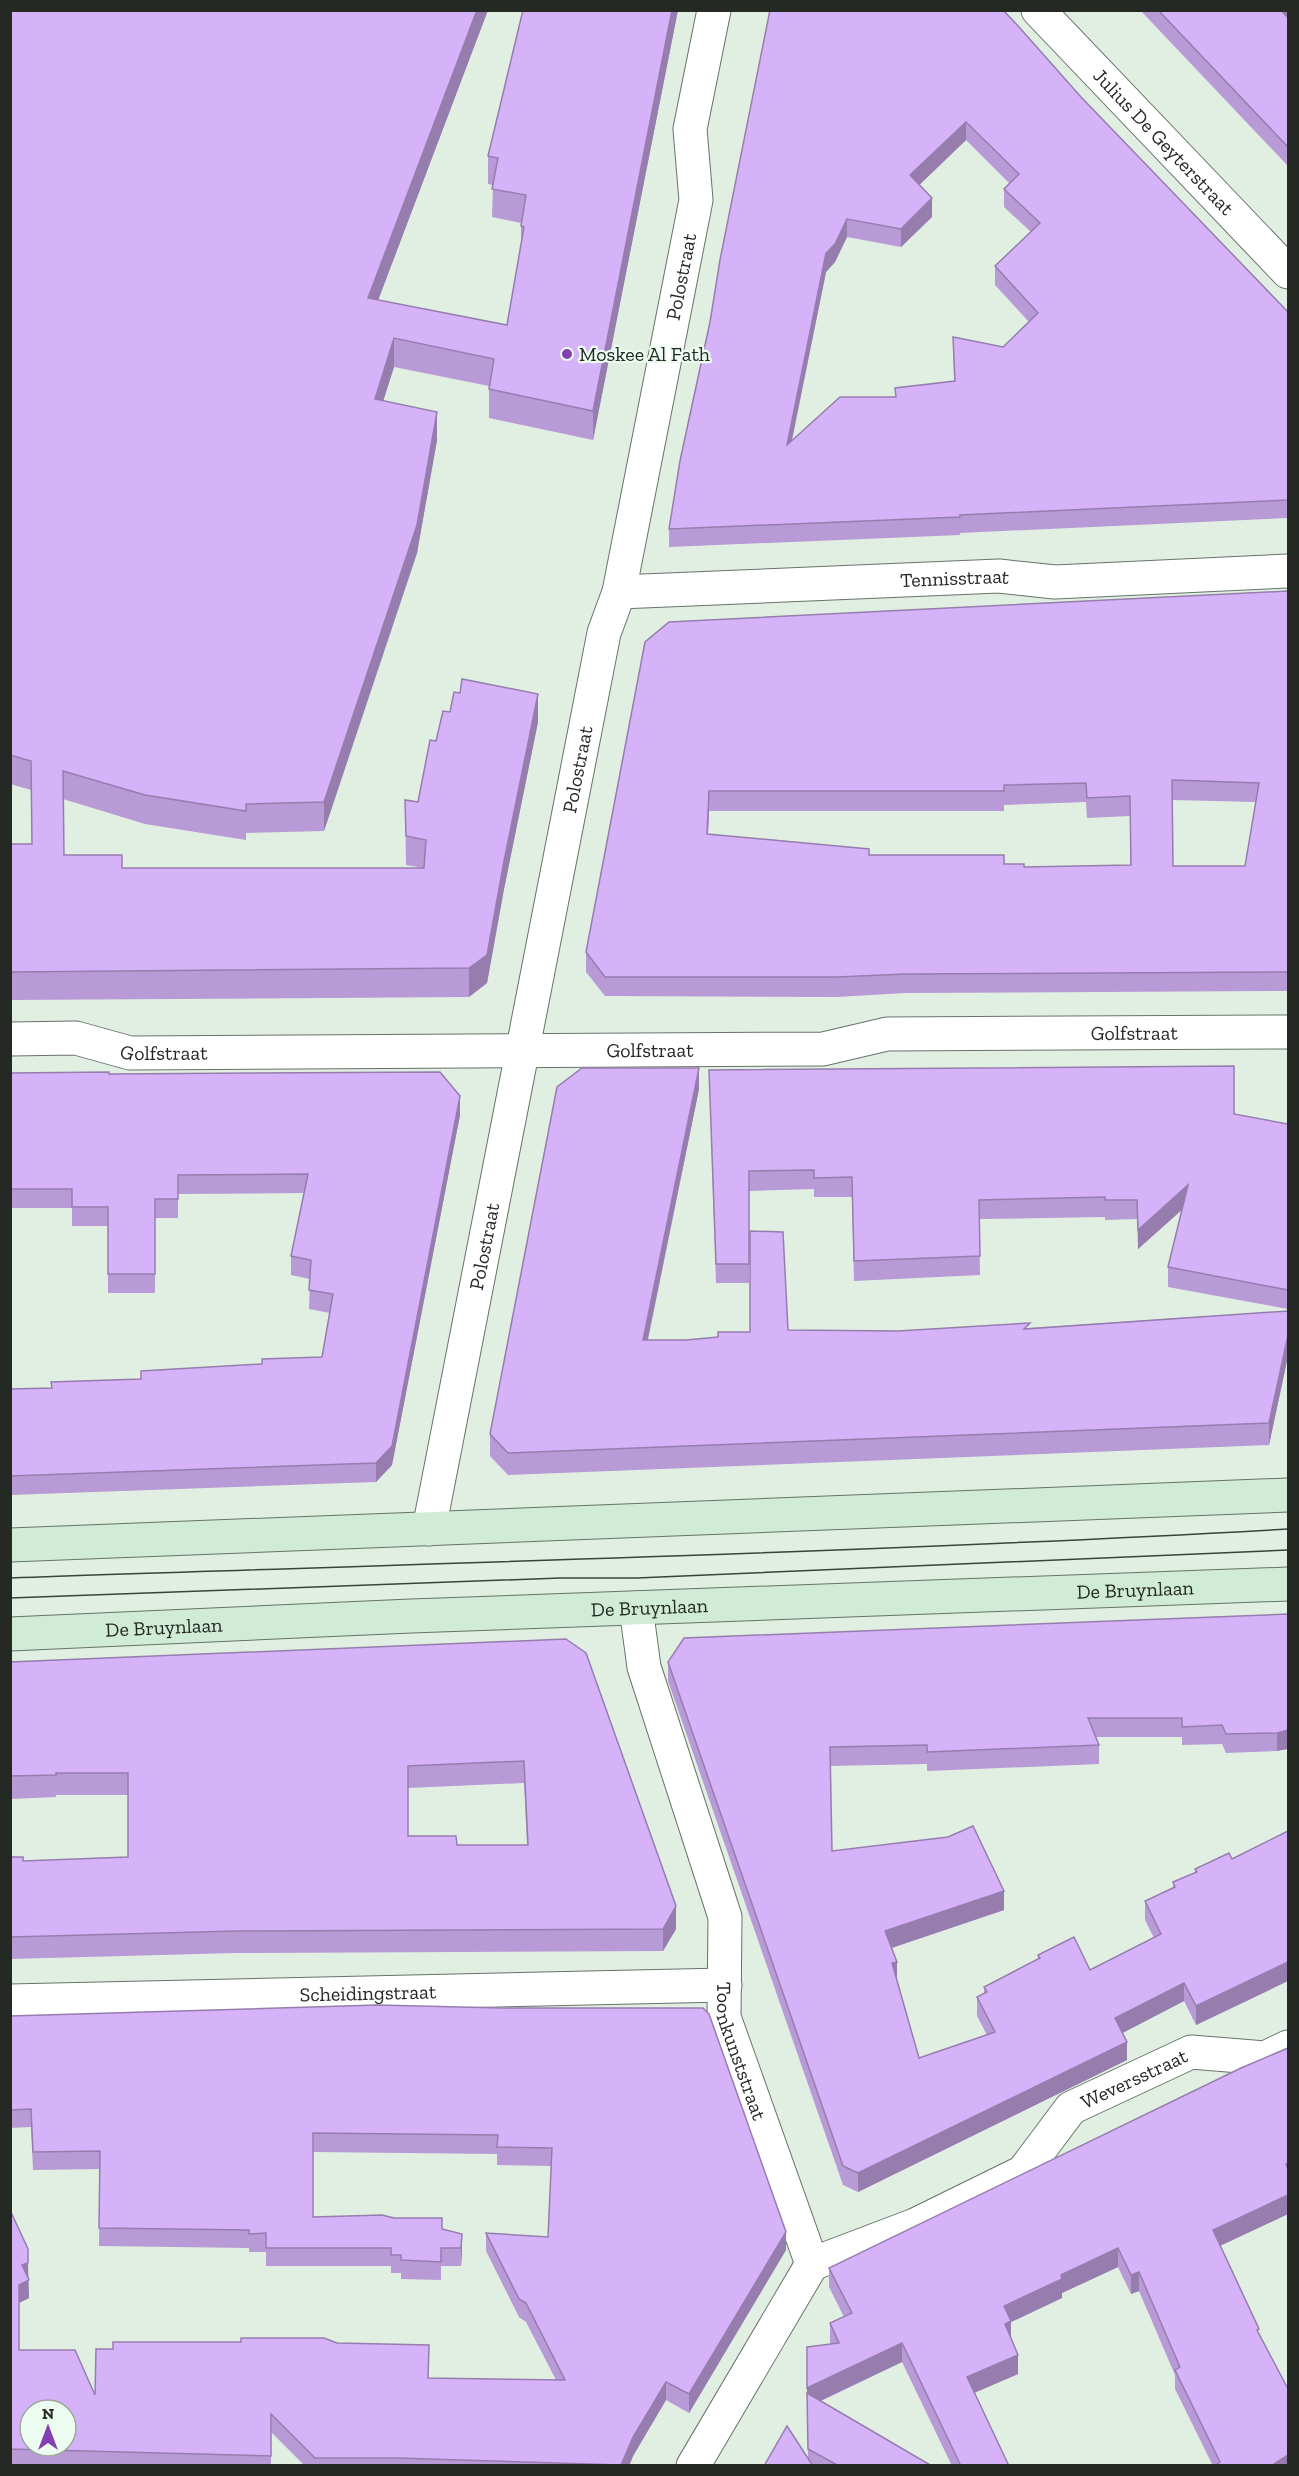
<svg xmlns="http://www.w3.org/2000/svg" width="1299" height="2476" viewBox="0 0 1299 2476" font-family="'Zilla Slab',serif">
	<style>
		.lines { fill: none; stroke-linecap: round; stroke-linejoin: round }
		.street-casing { stroke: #667368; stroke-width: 35 }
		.secondary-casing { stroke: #667368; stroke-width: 35 }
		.street { stroke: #fff; stroke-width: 33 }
		.secondary { stroke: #d0ebd6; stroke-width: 33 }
		.tram { stroke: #3b413b; stroke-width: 1.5 }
		.wall { fill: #b89ad6; fill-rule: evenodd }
		.shaded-wall { fill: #967dae }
		.building { fill: #d6b3f9; stroke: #967dae; stroke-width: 1.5; fill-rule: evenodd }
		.poi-dot { fill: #8240b4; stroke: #edfcf0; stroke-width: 2 }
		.labels { text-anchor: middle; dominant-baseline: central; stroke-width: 4.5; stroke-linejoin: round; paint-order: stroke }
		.street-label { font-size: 20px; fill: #242924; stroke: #edfcf0 }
		.poi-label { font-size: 20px; fill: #242924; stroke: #edfcf0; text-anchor: start }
	</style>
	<rect width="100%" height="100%" fill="#e0efe2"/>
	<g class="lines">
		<g class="street-casing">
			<g id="street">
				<path id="s1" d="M1038,10L1288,272"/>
				<path id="s2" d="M619,592L999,576L1055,582L1288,571"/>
				<path id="s3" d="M10,1039L76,1038L130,1053L823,1049L887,1034L1288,1032"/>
				<path id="s4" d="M429,1529L604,633L619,592L696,200L690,129L714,10"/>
				<path id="s5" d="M636,1608L644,1667L725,1917L724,2017L812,2264"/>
				<path id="s6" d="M10,2001L725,1985"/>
				<path id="s7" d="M812,2264L915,2225L1023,2172L1071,2108L1191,2052L1265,2058L1288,2047"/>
				<polyline points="693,2466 812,2264"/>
			</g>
		</g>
		<g class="secondary-casing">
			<g id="secondary">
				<polyline points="10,1545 1288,1495"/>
				<path id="s8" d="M10,1634L411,1616L1288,1584"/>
			</g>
		</g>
		<use href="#street" class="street"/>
		<use href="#secondary" class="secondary"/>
		<g class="tram">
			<path d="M10,1578C437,1563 863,1553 1288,1529"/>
			<polyline points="10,1598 560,1578 637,1578 1288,1550"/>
		</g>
	</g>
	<g class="wall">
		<polygon points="10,10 488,10 378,300 507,325 521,246 521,223 492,217 493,185 488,184 488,156 678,10 593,440 489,418 489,386 394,367 383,400 437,440 417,553 324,831 246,833 246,840 145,824 63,799 64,855 122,868 424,868 406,865 405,800 418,802 436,741 538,722 504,889 487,983 469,997 10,1000 10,844 32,844 31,790 10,784"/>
		<path d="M770,10L1081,97L1288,312V518L960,533V535L669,547V529L710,322ZM966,140L1009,183L1004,189V207L1031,232L995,266V285L1029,322L1003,347L953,337L954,381L895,397L792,441L826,272L835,262L847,237L901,247L932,217L919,185Z"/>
		<polygon points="1140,10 1288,10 1288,166"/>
		<path d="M1288,591V991L905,993L837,997L605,996L586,972V952L645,642ZM1172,800L1256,802L1245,866H1173ZM1086,802L1087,818L1130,816V865L1024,867L1004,864L869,855L708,834L709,811H1004V805Z"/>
		<polygon points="709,1070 1234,1114 1288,1124 1288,1309 1168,1287 1168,1267 1182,1210 1138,1249 1137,1219 1105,1220 1105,1217 979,1219 980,1275 854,1281 852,1197 814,1197 814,1189 749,1191 749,1283 716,1283"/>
		<polygon points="10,1073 109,1074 460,1115 392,1465 376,1482 10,1495 10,1389 51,1388 51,1382 141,1379 322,1357 330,1313 309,1309 310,1279 291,1275 291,1256 304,1193 178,1194 178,1218 155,1218 155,1293 108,1293 108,1226 72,1226 72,1208 10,1208"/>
		<polygon points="699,1089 648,1340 686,1340 718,1337 750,1332 788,1330 898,1331 1030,1328 1288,1311 1288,1356 1269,1445 508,1475 490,1456 490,1434"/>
		<polygon points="1288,1614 1277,1751 1226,1753 1222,1744 1182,1745 1182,1737 1096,1737 1099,1745 1099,1764 927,1771 927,1764 830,1766 832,1851 1004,1910 892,1948 897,1980 919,2058 987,2035 977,2016 977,1997 984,1994 984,1987 1038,1959 1038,1955 1090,1970 1154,1938 1145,1920 1145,1901 1173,1888 1173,1882 1195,1873 1195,1869 1232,1859 1288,1831 1288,1981 1196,2025 1184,2001 1122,2033 1127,2060 858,2192 843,2185 668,1681 668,1662"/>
		<path d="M566,1639L676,1929L663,1951L236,1953L10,1959V1857L23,1861L128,1857V1795H56V1797L10,1799V1662ZM524,1783L527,1845H457L408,1836V1788Z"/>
		<polygon points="377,2005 786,2250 689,2413 666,2400 633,2456 629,2466 305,2466 271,2432 271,2466 10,2466 10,2210 28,2278 29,2298 19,2303 19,2350 95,2395 428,2378 556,2380 526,2322 519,2317 486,2251 486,2233 548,2237 551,2166 497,2165 497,2154 313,2152 313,2217 442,2229 462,2234 462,2252 461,2266 441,2266 441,2280 401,2279 401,2273 391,2273 391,2266 266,2266 266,2252 249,2252 249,2248 99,2246 100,2169 33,2170 31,2127 10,2128 10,2016"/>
		<polygon points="1288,2214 1220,2246 1259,2334 1288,2466 1213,2466 1175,2389 1175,2375 1139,2291 1131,2294 1118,2267 1062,2293 1062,2298 1011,2322 1011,2338 1018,2374 974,2393 1009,2466 952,2466 902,2362 821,2401 932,2466 764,2466 808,2458 807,2347 831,2344 830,2342 830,2323 844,2317 829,2287 829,2268"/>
	</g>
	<g class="shaded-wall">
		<polygon points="477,10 488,10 368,327 368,298"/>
		<polygon points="672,10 678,10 593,440 593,411"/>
		<polygon points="1281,10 1288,10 1288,22"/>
		<polygon points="966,122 966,140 910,194 910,175"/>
		<polygon points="932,198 932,217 901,247 901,229"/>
		<polygon points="847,219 847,237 835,262 826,272 787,463 787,445 826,253"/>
		<polygon points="394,338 394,367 375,427 375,399"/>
		<polygon points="437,412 437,440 417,553 324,831 324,802"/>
		<polygon points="538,694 538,722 504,889 487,983 469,997 469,968 504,861"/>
		<polygon points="709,791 709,811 707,853 707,834"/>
		<polygon points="699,1068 699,1089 643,1362 643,1340"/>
		<polygon points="460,1096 460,1115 392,1465 376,1482 376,1463"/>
		<polygon points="1188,1185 1188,1204 1138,1249 1138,1230"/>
		<polygon points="1288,1335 1288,1356 1269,1445 1269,1423"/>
		<polygon points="1288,1730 1288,1749 1277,1751 1277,1733"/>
		<polygon points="1004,1891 1004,1910 885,1950 885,1931"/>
		<polygon points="676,1906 676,1929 663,1951 663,1929"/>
		<polygon points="897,1962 897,1980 892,1963"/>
		<polygon points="1288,1962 1288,1981 1196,2025 1196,2006"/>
		<polygon points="1184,1983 1184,2001 1115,2037 1115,2018"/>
		<polygon points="1127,2042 1127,2060 858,2192 858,2173"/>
		<polygon points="1288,2195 1288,2214 1213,2249 1213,2230"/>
		<polygon points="786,2232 786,2250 689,2413 689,2394"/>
		<polygon points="462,2234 462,2252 461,2266 461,2248"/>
		<polygon points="1118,2248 1118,2267 1062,2293 1062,2298 1011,2322 1011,2340 1005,2325 1004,2306 1061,2275"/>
		<polygon points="28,2263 29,2298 19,2303 19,2285 22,2265"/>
		<polygon points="1139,2272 1139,2291 1131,2294 1131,2275"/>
		<polygon points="902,2343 902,2362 807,2407 807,2388"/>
		<polygon points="1018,2355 1018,2374 967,2396 967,2377"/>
		<polygon points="666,2382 666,2400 633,2456 629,2466 621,2466 633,2437"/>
		<polygon points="1288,2455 1288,2466 1271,2466"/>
	</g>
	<g class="building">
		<polygon points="10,10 477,10 368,298 507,325 524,227 521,226 526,195 492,189 498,158 488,156 523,10 672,10 593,411 489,389 494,359 394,338 375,399 437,412 417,525 324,802 246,804 246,811 145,795 63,771 64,855 122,855 122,868 424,868 426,840 406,836 405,800 418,802 430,740 436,741 443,711 450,712 454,692 460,693 462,679 538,694 504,861 487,955 469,968 10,972 10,844 32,844 31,761 10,755"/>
		<path d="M770,10H1003L1019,27L1081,97L1288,312V500L960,515V517L669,529L680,461L710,322L720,260ZM966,122L1019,174L1004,189L1040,223L995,266L1038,313L1003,347L953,337L955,381L895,388L896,397H840L787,445L826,253L835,244L847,219L901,229L932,198L910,175Z"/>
		<polygon points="1158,10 1281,10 1288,18 1288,147"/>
		<path d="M1288,591V972L905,974L837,977H605L586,952L645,642L669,622ZM1172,780L1259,783L1245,866H1173ZM1086,783L1087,798L1130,796L1131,865L1024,867V864H1004V855H869V849L707,834L709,791H1004V785Z"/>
		<polygon points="1234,1066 1234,1114 1288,1124 1288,1290 1168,1267 1188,1185 1138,1230 1137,1200 1105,1200 1105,1197 979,1200 980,1256 854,1261 852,1177 814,1178 814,1170 749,1171 749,1264 716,1264 709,1070"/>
		<polygon points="582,1068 699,1068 643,1340 686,1340 718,1337 718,1332 750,1332 750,1231 783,1232 788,1330 898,1331 1030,1323 1024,1329 1288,1311 1288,1335 1269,1423 508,1453 490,1434 557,1087"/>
		<polygon points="109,1072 109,1074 440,1072 460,1096 392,1446 376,1463 10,1476 10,1389 52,1388 51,1382 141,1379 141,1371 262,1364 262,1359 322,1357 333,1294 309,1290 311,1260 291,1256 308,1174 178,1175 178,1199 155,1199 155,1274 108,1274 108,1207 72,1207 72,1189 10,1189 10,1073"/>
		<polygon points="1288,1614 1288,1730 1277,1733 1226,1734 1222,1725 1182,1727 1182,1718 1088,1718 1099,1745 927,1752 927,1745 830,1747 832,1851 948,1837 973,1826 1004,1891 885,1931 897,1962 892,1963 919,2058 995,2032 977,1997 987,1992 984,1987 1040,1958 1038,1955 1074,1937 1090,1970 1161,1934 1145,1901 1175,1887 1173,1882 1197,1872 1195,1869 1229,1853 1232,1859 1288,1831 1288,1962 1196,2006 1184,1983 1115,2018 1127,2042 858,2173 843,2166 668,1662 684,1638"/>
		<path d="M566,1639L586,1653L676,1906L663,1929L236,1931L10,1937V1857H23V1861L128,1857V1773H56V1775L10,1776V1662ZM524,1761L528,1845H457L456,1836H408V1766Z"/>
		<path d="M377,2005L503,2008H703L709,2014L786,2232L689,2394L666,2382L633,2437L621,2465L397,2458H315L271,2414V2456L10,2449V2210L28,2249V2263L22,2265L29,2280L19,2285V2350H75L95,2395L96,2349H113V2342H241V2338H324L337,2343L429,2345L428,2378L565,2380L526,2303L519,2299L486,2233L548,2237L552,2148L497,2147L498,2135L313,2133V2217L382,2215L394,2218H442V2229L462,2234L461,2248H441V2262L401,2260V2255H391V2248H266V2233L249,2234V2230L99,2228L100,2151L33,2152L31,2109L10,2110V2016ZM30,2410H66V2446H30Z"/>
		<polygon points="1288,2048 1288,2163 1286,2164 1288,2169 1288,2195 1213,2230 1259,2329 1257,2330 1288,2389 1288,2455 1271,2466 1214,2466 1220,2462 1175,2370 1180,2367 1139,2272 1131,2275 1118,2248 1061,2275 1062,2279 1004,2306 1011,2321 1005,2324 1018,2355 967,2377 1009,2466 961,2466 902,2343 807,2388 807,2347 839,2343 830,2323 852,2313 829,2268 1241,2068"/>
		<polygon points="807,2393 932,2466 839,2466 808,2449"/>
		<polygon points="787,2426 813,2466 764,2466"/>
	</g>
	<circle class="poi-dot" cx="567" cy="354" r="6"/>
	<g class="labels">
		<g class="street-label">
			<text stroke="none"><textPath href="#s1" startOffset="182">Julius De Geyterstraat</textPath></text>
			<text stroke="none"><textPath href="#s4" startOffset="1278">Polostraat</textPath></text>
			<text stroke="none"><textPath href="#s2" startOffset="336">Tennisstraat</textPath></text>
			<text stroke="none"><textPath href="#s4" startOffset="774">Polostraat</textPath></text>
			<text stroke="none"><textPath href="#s3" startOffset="1128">Golfstraat</textPath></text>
			<text stroke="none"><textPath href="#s3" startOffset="156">Golfstraat</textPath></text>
			<text stroke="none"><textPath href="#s3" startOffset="642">Golfstraat</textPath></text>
			<text stroke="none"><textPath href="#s4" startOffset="288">Polostraat</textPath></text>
			<text stroke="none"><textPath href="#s8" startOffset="1126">De Bruynlaan</textPath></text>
			<text stroke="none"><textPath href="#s8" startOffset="640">De Bruynlaan</textPath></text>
			<text stroke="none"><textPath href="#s8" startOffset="154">De Bruynlaan</textPath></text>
			<text stroke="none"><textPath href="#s6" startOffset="358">Scheidingstraat</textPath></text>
			<text stroke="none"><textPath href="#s5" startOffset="459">Toonkunststraat</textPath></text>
			<text stroke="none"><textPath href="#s7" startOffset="380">Weversstraat</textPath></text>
		</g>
		<g class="poi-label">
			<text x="579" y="354">Moskee Al Fath</text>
		</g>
	</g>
	<rect width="1299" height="2476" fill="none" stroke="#242924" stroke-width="24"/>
	<g transform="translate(48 2428)"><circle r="28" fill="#edfcf0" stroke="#9da89e" stroke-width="1.5"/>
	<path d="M0-4.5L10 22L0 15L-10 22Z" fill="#8240b4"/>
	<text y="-9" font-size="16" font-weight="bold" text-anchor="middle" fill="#242924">N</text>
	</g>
</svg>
